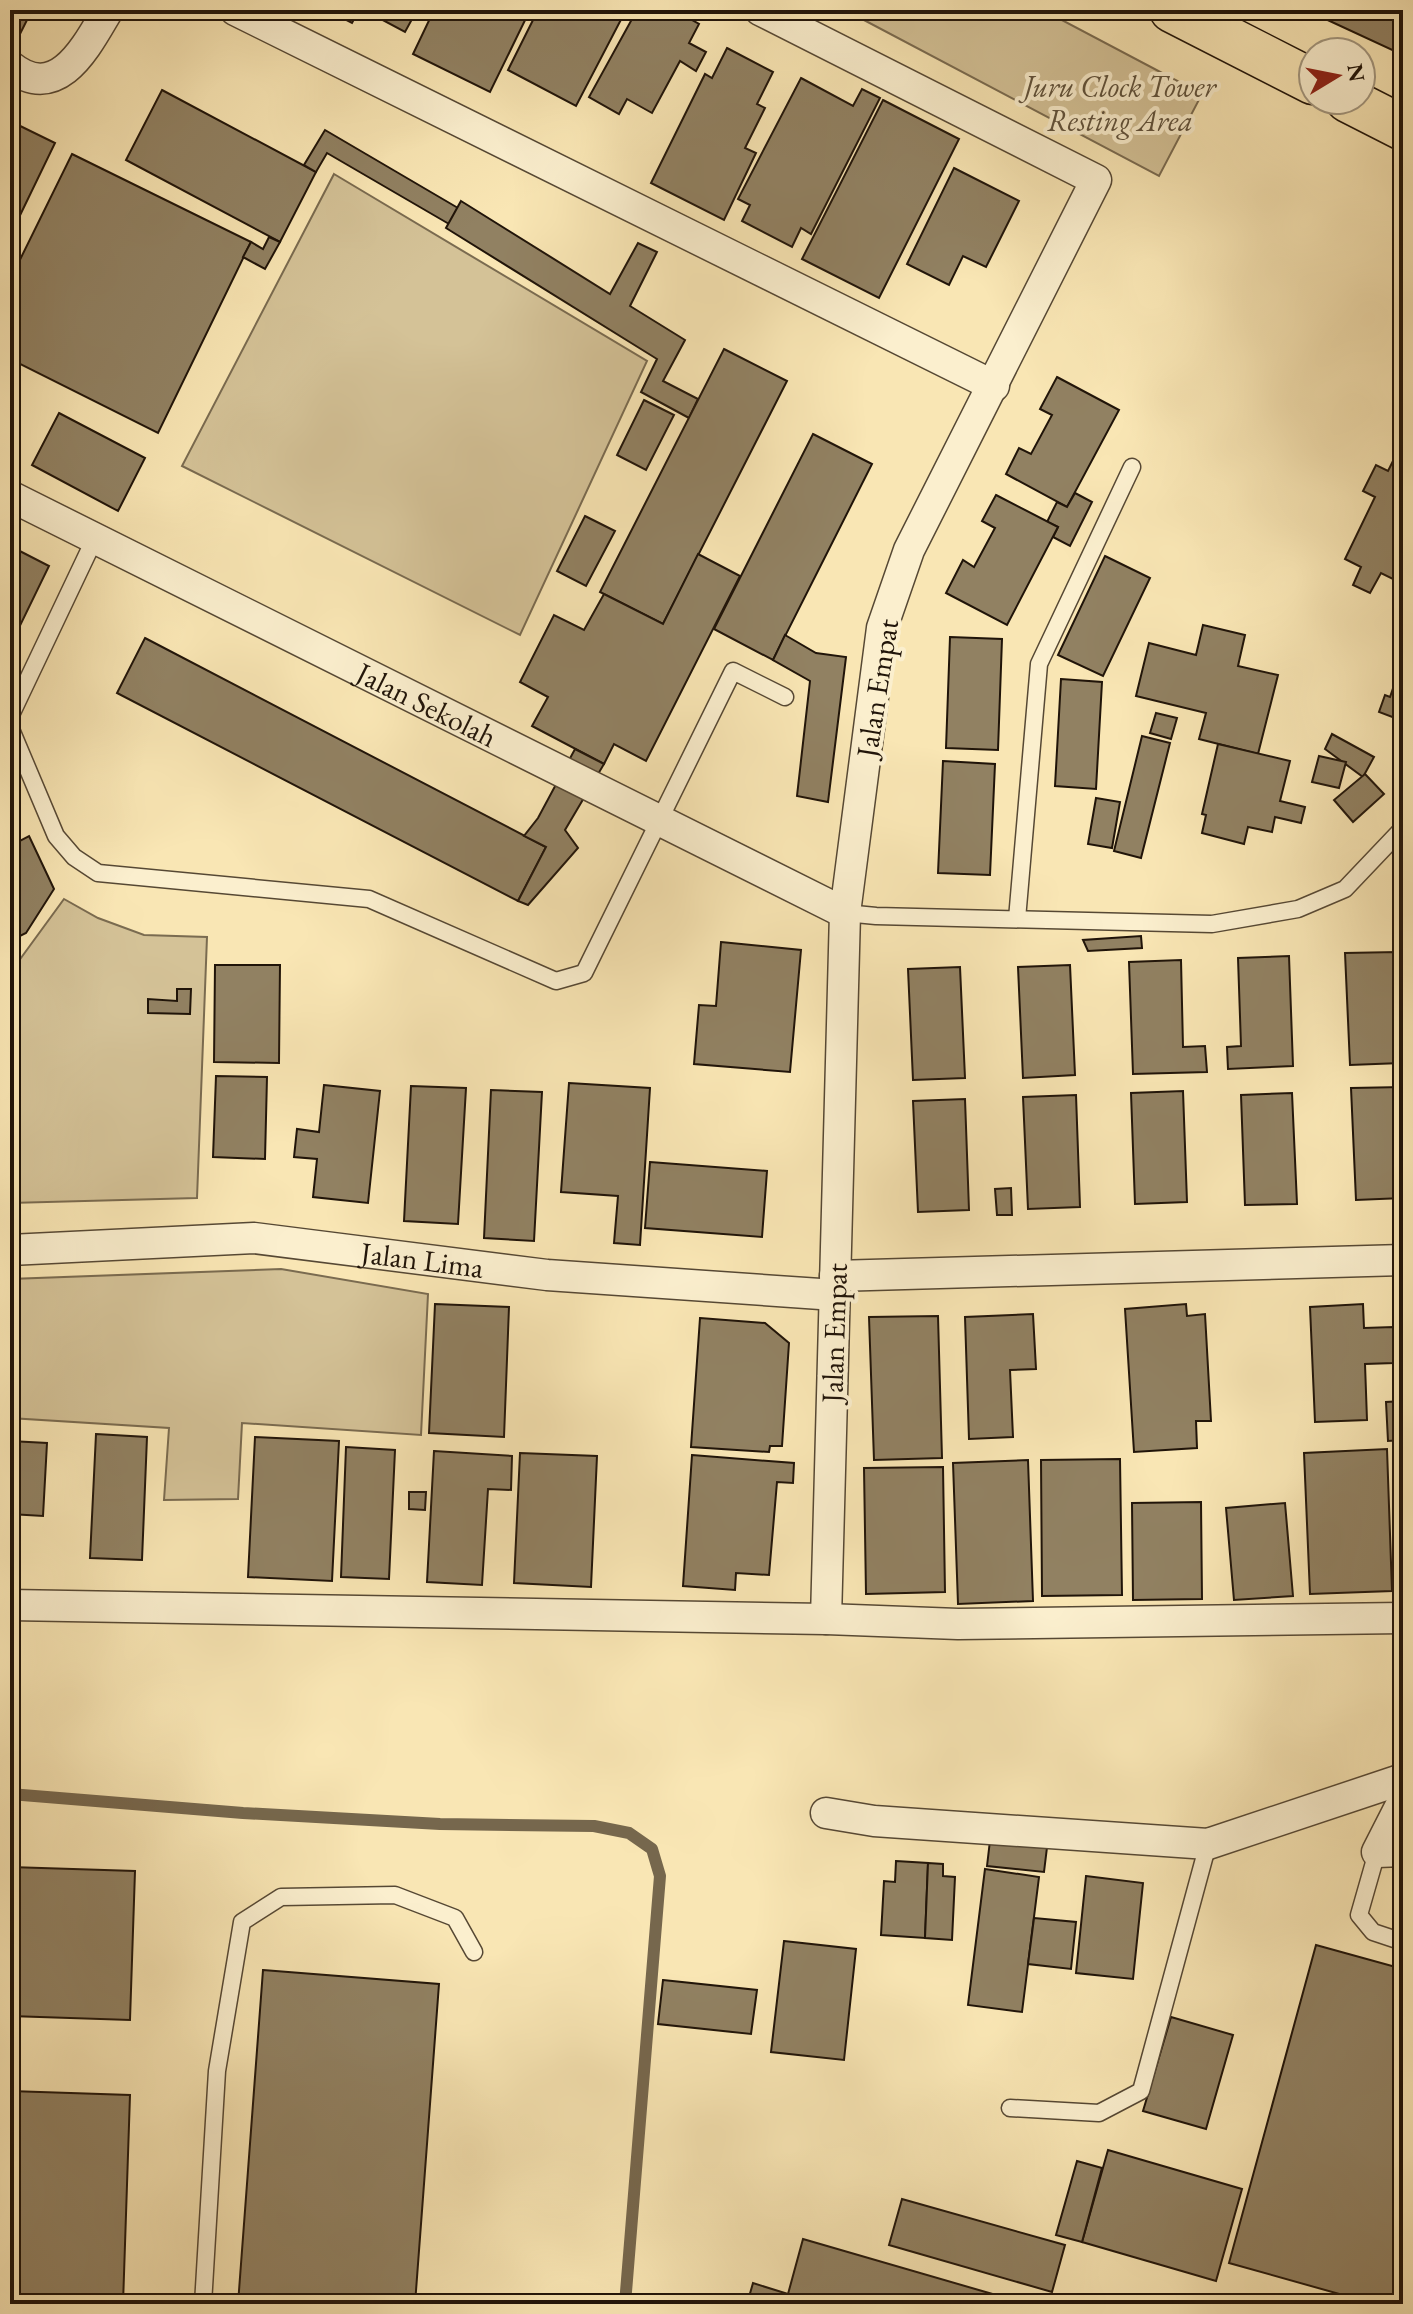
<svg xmlns="http://www.w3.org/2000/svg" width="1413" height="2314" viewBox="0 0 1413 2314" font-family="'EB Garamond',serif">
	<style>
		.green { fill: #d4c297; stroke: #7a6b50; stroke-width: 2 }
		.lines { fill: none; stroke-linecap: round; stroke-linejoin: round }
		.stream { stroke: #76674d; stroke-width: 12 }
		.building { fill: #918162; stroke: #201409; stroke-width: 2 }
		.service-casing { stroke: #564834; stroke-width: 19 }
		.minor-casing { stroke: #564834; stroke-width: 33 }
		.primary-casing { stroke: #201409; stroke-width: 47 }
		.service { stroke: #fbefce; stroke-width: 16 }
		.minor { stroke: #fbefce; stroke-width: 30 }
		.primary { stroke: #f9e6b4; stroke-width: 44 }
		.labels { text-anchor: middle; dominant-baseline: central; stroke-width: 8; stroke-linejoin: round; paint-order: stroke }
		.park-label { font-size: 30px; font-style: italic; fill: #5f513b; stroke: #fbefce }
		.street-label { font-size: 30px; fill: #201409; stroke: #fbefce }
	</style>
	<rect width="100%" height="100%" fill="#f9e6b4"/>
	<filter id="stains"><feTurbulence type="fractalNoise" baseFrequency=".0025" numOctaves="4"/><feColorMatrix values="0 0 0 0 .2 0 0 0 0 .09 0 0 0 0 .02 0 0 0 .5 -.17"/></filter>
	<radialGradient id="worn" r=".72"><stop offset=".6" stop-color="#630" stop-opacity="0"/><stop offset="1" stop-color="#630" stop-opacity=".3"/></radialGradient>
	<g class="green">
		<polygon points="845,10 1043,10 1202,94 1159,176"/>
		<polygon points="334,174 647,361 520,635 182,466"/>
		<polygon points="64,899 98,918 144,935 207,937 197,1198 10,1203 10,973"/>
		<polygon points="281,1269 428,1294 421,1435 242,1423 238,1499 164,1500 169,1428 10,1418 10,1279"/>
	</g>
	<g class="lines">
		<polyline class="stream" points="10,1794 243,1813 440,1824 594,1826 629,1833 652,1849 660,1876 625,2304"/>
	</g>
	<g class="building">
		<polygon points="10,10 32,10 19,36 10,32"/>
		<polygon points="327,10 359,10 352,23"/>
		<polygon points="364,10 417,10 405,32"/>
		<polygon points="434,10 530,10 490,92 413,54"/>
		<polygon points="538,10 626,10 576,106 508,70"/>
		<polygon points="637,10 674,10 699,24 689,43 706,52 696,71 680,61 652,113 627,99 619,114 589,97"/>
		<polygon points="1306,10 1395,10 1403,13 1403,55"/>
		<polygon points="727,48 773,72 757,104 765,108 745,148 756,153 724,220 651,183 705,74 712,78"/>
		<polygon points="801,78 853,106 862,89 880,98 811,234 801,228 792,247 742,221 750,205 738,199"/>
		<polygon points="162,90 316,172 280,242 126,160"/>
		<polygon points="883,100 959,139 879,298 802,259"/>
		<polygon points="10,121 55,143 10,236"/>
		<polygon points="325,130 458,208 449,224 327,153 316,172 304,165"/>
		<polygon points="72,154 251,242 158,433 10,359 10,280"/>
		<polygon points="954,168 1019,201 986,267 963,256 949,285 907,264"/>
		<polygon points="461,201 610,294 638,243 657,252 630,306 685,340 663,381 698,399 689,418 641,392 657,359 446,228"/>
		<polygon points="269,237 280,242 265,269 243,257 251,242 263,249"/>
		<polygon points="724,349 787,381 663,624 600,592"/>
		<polygon points="1057,377 1119,410 1067,507 1006,474 1019,448 1031,454 1052,415 1040,409"/>
		<polygon points="644,400 674,415 646,470 617,455"/>
		<polygon points="59,413 145,458 118,511 32,465"/>
		<polygon points="813,434 872,464 773,660 714,629"/>
		<polygon points="1398,451 1403,454 1403,584 1381,573 1370,593 1353,585 1361,567 1345,559 1375,497 1363,491 1376,465 1388,471"/>
		<polygon points="1075,493 1092,502 1070,546 1053,537 1058,527 1047,522 1057,502 1067,507"/>
		<polygon points="996,495 1058,527 1007,625 946,593 963,560 974,567 995,528 982,521"/>
		<polygon points="585,516 615,531 586,586 557,571"/>
		<polygon points="10,546 49,566 14,638 10,636"/>
		<polygon points="698,554 740,576 646,761 614,744 604,764 532,726 548,697 520,682 554,615 584,630 604,594 663,624"/>
		<polygon points="1105,556 1150,578 1103,676 1058,655"/>
		<polygon points="1203,625 1245,635 1238,666 1278,675 1258,754 1199,739 1206,713 1136,696 1149,643 1196,655"/>
		<polygon points="785,635 816,653 846,657 828,802 797,796 810,681 773,660"/>
		<polygon points="950,637 1002,639 998,750 946,748"/>
		<polygon points="145,638 546,847 518,901 117,693"/>
		<polygon points="1399,671 1403,673 1403,721 1379,712 1385,695 1390,697"/>
		<polygon points="1061,679 1102,682 1096,789 1055,786"/>
		<polygon points="1156,713 1177,718 1171,739 1150,733"/>
		<polygon points="1332,734 1374,757 1363,777 1325,749"/>
		<polygon points="1142,736 1170,743 1141,858 1114,851"/>
		<polygon points="1218,744 1290,761 1280,801 1305,807 1301,823 1275,817 1272,832 1248,827 1244,844 1202,833 1206,815 1202,814"/>
		<polygon points="575,749 604,764 565,830 578,848 528,905 518,901 546,847 524,836 538,818"/>
		<polygon points="1319,756 1346,762 1339,788 1312,782"/>
		<polygon points="943,761 995,764 990,875 938,873"/>
		<polygon points="1365,774 1384,794 1353,822 1334,800"/>
		<polygon points="1096,798 1120,802 1112,848 1088,844"/>
		<polygon points="29,836 54,889 26,933 16,938 10,925 10,846"/>
		<polygon points="1141,936 1142,948 1088,951 1083,940"/>
		<polygon points="721,942 801,950 790,1072 694,1064 699,1005 716,1006"/>
		<polygon points="1397,952 1401,1063 1350,1065 1345,953"/>
		<polygon points="1289,956 1293,1066 1228,1069 1227,1047 1241,1046 1238,958"/>
		<polygon points="1181,960 1183,1047 1205,1046 1207,1072 1133,1074 1129,962"/>
		<polygon points="215,965 280,965 279,1063 214,1062"/>
		<polygon points="1070,965 1075,1075 1023,1078 1018,967"/>
		<polygon points="960,967 965,1078 913,1080 908,969"/>
		<polygon points="177,989 191,989 190,1014 148,1013 148,999 177,1001"/>
		<polygon points="216,1076 267,1077 265,1159 213,1157"/>
		<polygon points="569,1083 650,1088 640,1245 614,1243 618,1196 561,1192"/>
		<polygon points="324,1085 380,1091 368,1203 313,1197 317,1159 294,1157 297,1129 319,1132"/>
		<polygon points="411,1086 466,1088 458,1224 404,1221"/>
		<polygon points="1403,1087 1403,1198 1356,1200 1351,1088"/>
		<polygon points="491,1090 542,1092 534,1241 484,1238"/>
		<polygon points="1183,1091 1187,1202 1135,1204 1131,1093"/>
		<polygon points="1292,1093 1297,1204 1245,1205 1241,1095"/>
		<polygon points="1076,1095 1080,1207 1028,1209 1023,1097"/>
		<polygon points="965,1099 969,1210 918,1212 913,1101"/>
		<polygon points="650,1162 767,1171 762,1237 645,1228"/>
		<polygon points="1011,1188 1012,1215 997,1215 995,1189"/>
		<polygon points="435,1304 509,1307 504,1437 429,1433"/>
		<polygon points="1186,1304 1187,1316 1205,1314 1211,1421 1196,1421 1197,1448 1134,1452 1125,1309"/>
		<polygon points="1363,1304 1364,1328 1393,1327 1394,1363 1365,1364 1367,1420 1315,1422 1310,1307"/>
		<polygon points="1033,1314 1036,1369 1010,1370 1013,1437 969,1439 965,1317"/>
		<polygon points="938,1316 942,1458 874,1460 869,1317"/>
		<polygon points="700,1318 765,1323 789,1343 782,1446 770,1446 769,1452 691,1447"/>
		<polygon points="1403,1401 1403,1440 1388,1441 1386,1402"/>
		<polygon points="96,1434 147,1437 142,1560 90,1558"/>
		<polygon points="255,1437 339,1441 332,1581 248,1577"/>
		<polygon points="10,1441 47,1443 43,1516 10,1514"/>
		<polygon points="346,1447 395,1450 389,1579 341,1577"/>
		<polygon points="1387,1449 1392,1591 1310,1594 1304,1453"/>
		<polygon points="434,1451 512,1456 511,1490 488,1489 482,1585 427,1582"/>
		<polygon points="520,1453 597,1456 591,1587 514,1583"/>
		<polygon points="692,1455 794,1463 793,1483 777,1482 769,1575 736,1573 735,1590 683,1586"/>
		<polygon points="1120,1459 1122,1595 1042,1596 1041,1460"/>
		<polygon points="1028,1460 1033,1601 958,1604 953,1463"/>
		<polygon points="943,1467 945,1592 866,1594 864,1468"/>
		<polygon points="409,1492 426,1492 425,1510 409,1509"/>
		<polygon points="1201,1502 1202,1599 1133,1600 1132,1503"/>
		<polygon points="1285,1503 1293,1596 1234,1600 1226,1508"/>
		<polygon points="991,1832 1048,1839 1044,1872 987,1866"/>
		<polygon points="896,1861 928,1863 925,1938 881,1935 884,1881 895,1882"/>
		<polygon points="928,1863 943,1864 943,1876 955,1877 952,1940 925,1938"/>
		<polygon points="10,1867 135,1871 130,2020 10,2016"/>
		<polygon points="985,1869 1039,1877 1022,2012 968,2005"/>
		<polygon points="1086,1876 1143,1883 1133,1979 1076,1973"/>
		<polygon points="1034,1918 1076,1922 1071,1969 1028,1964"/>
		<polygon points="784,1941 856,1949 844,2060 771,2052"/>
		<polygon points="1316,1945 1403,1969 1403,2304 1375,2304 1229,2263"/>
		<polygon points="263,1970 439,1984 415,2304 238,2304"/>
		<polygon points="663,1980 757,1990 751,2034 658,2024"/>
		<polygon points="1171,2017 1233,2035 1206,2129 1143,2111"/>
		<polygon points="10,2091 130,2095 123,2304 10,2304"/>
		<polygon points="1108,2150 1242,2189 1216,2281 1082,2242"/>
		<polygon points="1077,2161 1102,2168 1082,2242 1056,2235"/>
		<polygon points="902,2199 1065,2245 1052,2292 889,2245"/>
		<polygon points="803,2239 1027,2304 747,2304 753,2283 788,2294"/>
	</g>
	<g class="lines">
		<g class="service-casing">
			<g id="service">
				<polyline points="10,717 95,538"/>
				<polyline points="10,727 56,836 74,857 98,873 369,899 556,981 584,973 733,671 785,697"/>
				<polyline points="845,913 876,916 1212,924 1298,909 1345,889 1403,828"/>
				<polyline points="1017,919 1039,664 1132,467"/>
				<polyline points="1377,1852 1359,1915 1373,1932 1403,1942"/>
				<polyline points="1010,2108 1099,2113 1141,2091 1208,1844"/>
				<polyline points="203,2304 217,2071 242,1922 281,1897 395,1895 455,1918 474,1952"/>
			</g>
		</g>
		<g class="minor-casing">
			<g id="minor">
				<polyline points="235,10 994,386"/>
				<polyline points="760,10 1096,180 909,550 882,628 845,913 826,1619"/>
				<path d="M10,66C58,105 87,45 108,10"/>
				<path id="s1" d="M10,496L845,913"/>
				<path id="s2" d="M10,1250L254,1238L547,1275L835,1295"/>
				<polyline points="835,1276 1403,1260"/>
				<polyline points="10,1605 826,1619 958,1624 1403,1618"/>
				<polyline points="1403,1801 1377,1852 1403,1851"/>
				<polyline points="826,1813 874,1821 1208,1844 1403,1779"/>
			</g>
		</g>
		<g class="primary-casing">
			<g id="primary">
				<polyline points="1172,10 1313,82"/>
				<polyline points="1348,100 1403,128"/>
			</g>
		</g>
		<use href="#service" class="service"/>
		<use href="#minor" class="minor"/>
		<use href="#primary" class="primary"/>
	</g>
	<g class="labels">
		<g class="park-label">
			<text x="1120" y="86">Juru Clock Tower<tspan x="1120" dy="34">Resting Area</tspan></text>
		</g>
		<g class="street-label">
			<text transform="translate(877 688) rotate(-81)">Jalan Empat</text>
			<text stroke="none"><textPath href="#s1" startOffset="466">Jalan Sekolah</textPath></text>
			<text stroke="none"><textPath href="#s2" startOffset="414">Jalan Lima</textPath></text>
			<text transform="translate(834 1333) rotate(-88)">Jalan Empat</text>
		</g>
	</g>
	<rect width="1413" height="2314" fill="none" stroke="#f9e6b4" stroke-width="40"/>
	<rect x="12" y="12" width="1389" height="2290" fill="none" stroke="#201409" stroke-width="4"/>
	<rect x="20" y="20" width="1373" height="2274" fill="none" stroke="#201409" stroke-width="2"/>
	<g transform="translate(1337 76) rotate(80)"><circle r="38" fill="#fbefce" stroke="#a3977f" stroke-width="2"/>
	<path d="M0-6L14 30L0 20L-14 30Z" fill="#8f2418"/>
	<text y="-12" font-size="22" font-weight="bold" text-anchor="middle" fill="#201409">N</text>
	</g>
	<rect width="100%" height="100%" filter="url(#stains)"/>
	<rect width="100%" height="100%" fill="url(#worn)"/>
</svg>
